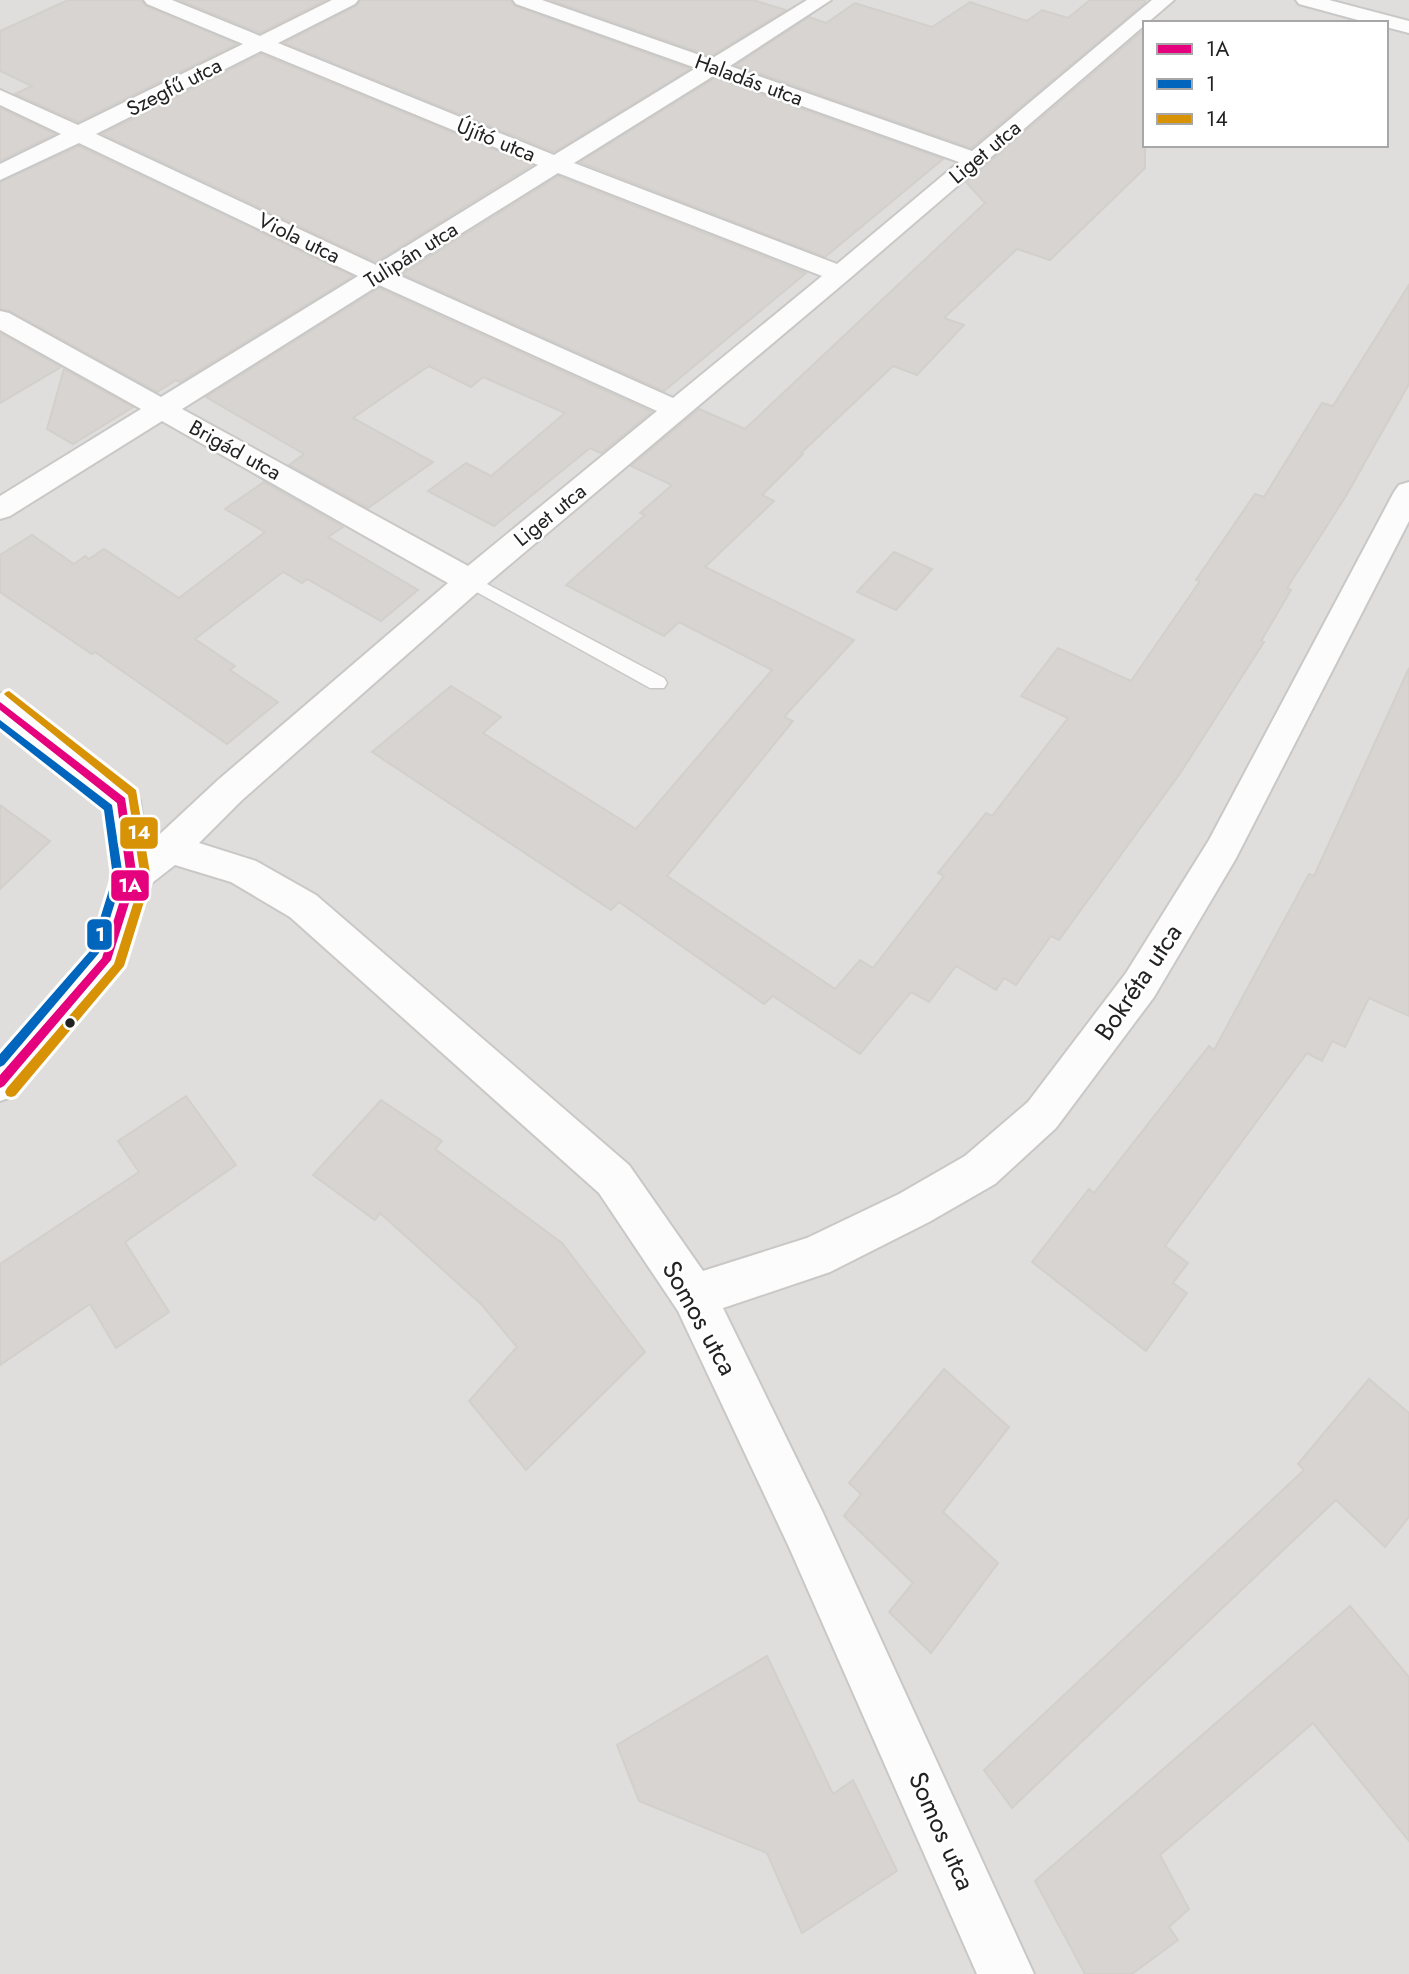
<svg xmlns="http://www.w3.org/2000/svg" width="1409" height="1974" viewBox="0 0 1409 1974" font-family="Jost,sans-serif">
	<style>
		.residential { fill: #dfdedc; fill-rule: evenodd }
		.building { fill: #d7d4d2; stroke: #d3d0cc; stroke-width: 2 }
		.lines { fill: none; stroke-linecap: round; stroke-linejoin: round }
		.lane-casing { stroke: #c9c8c7; stroke-width: 3 }
		.street-casing { stroke: #c9c8c7; stroke-width: 4 }
		.lane { fill: #fdfcfc; fill-rule: evenodd }
		.street { fill: #fdfcfc; fill-rule: evenodd }
		.bus-1-casing { stroke: #fff; stroke-width: 6 }
		.bus-2-casing { stroke: #fff; stroke-width: 6 }
		.bus-3-casing { stroke: #fff; stroke-width: 6 }
		.bus-1 { fill: #e5007d; fill-rule: evenodd }
		.bus-2 { fill: #0065bd; fill-rule: evenodd }
		.bus-3 { fill: #d79205; fill-rule: evenodd }
		.bus-dot { fill: #222; stroke: #fff; stroke-width: 2.5 }
		.labels { text-anchor: middle; dominant-baseline: central; stroke-width: 5; stroke-linejoin: round; paint-order: stroke }
		.far-street-label { font-size: 21px; fill: #222; stroke: #fff }
		.street-label { font-size: 26px; fill: #222; stroke: #fff }
		.line-badge { stroke: #fff; stroke-width: 2.5 }
		.badge-label { font-size: 19px; text-anchor: middle; font-weight: bold; fill: #fff }
	</style>
	<rect width="100%" height="100%" fill="#f0eeeb"/>
	<path class="residential" d="M0,0H1409V1974H0ZM1145,23H1386V145H1145Z"/>
	<g class="building">
		<polygon points="68,0 141,0 146,6 237,44 78,122 15,94 32,86 0,71 0,31"/>
		<polygon points="179,0 326,0 260,33"/>
		<polygon points="361,0 510,0 515,6 690,69 554,152 284,43 356,6"/>
		<polygon points="550,0 753,0 786,10 711,56"/>
		<polygon points="1090,0 1145,0 1145,3 971,148 736,65 809,17 826,23 855,3 932,27 970,2 1027,21 1042,10 1068,18"/>
		<polygon points="1145,29 1145,168 1050,260 1017,249 944,318 964,325 917,375 893,366 801,453 803,454 762,495 774,501 705,567 854,640 784,717 793,721 667,876 835,989 860,960 873,968 944,876 938,873 986,813 992,816 1068,718 1021,696 1058,648 1131,681 1200,581 1196,580 1255,494 1264,497 1322,403 1333,406 1409,285 1409,384 1346,496 1287,588 1291,590 1261,641 1264,642 1181,772 1059,940 1051,936 1016,985 1004,978 996,990 956,966 929,1002 911,992 860,1054 773,996 764,1004 619,902 611,910 372,752 451,686 501,717 483,733 636,829 772,670 679,622 664,636 566,585 645,515 640,513 672,485 631,466 699,409 745,429 985,203 966,182"/>
		<polygon points="261,54 532,165 376,262 102,134"/>
		<polygon points="715,78 943,159 825,257 580,162"/>
		<polygon points="0,108 55,134 0,161"/>
		<polygon points="79,146 353,276 180,382 176,380 157,392 10,311 0,309 0,182"/>
		<polygon points="558,176 806,273 664,391 402,274"/>
		<polygon points="379,288 652,412 601,453 590,448 494,526 428,491 466,463 491,476 565,413 483,377 471,387 429,366 353,418 433,462 368,508 289,465 304,454 206,397"/>
		<polygon points="0,333 61,367 0,403"/>
		<polygon points="64,369 133,407 73,444 47,429"/>
		<polygon points="264,482 343,527 328,537 418,590 381,621 307,579 302,583 283,572 195,639 235,666 230,670 278,702 227,744 95,652 92,654 0,592 0,555 32,535 74,564 85,556 89,559 104,549 179,598 265,532 225,509"/>
		<polygon points="894,552 932,569 896,610 857,592"/>
		<polygon points="1409,668 1409,1016 1369,998 1345,1047 1332,1041 1322,1061 1307,1053 1165,1246 1188,1263 1173,1283 1187,1293 1146,1351 1032,1262 1089,1189 1094,1193 1209,1046 1214,1050 1309,874 1314,876"/>
		<polygon points="0,805 50,841 0,889"/>
		<polygon points="186,1096 236,1165 125,1242 169,1312 116,1348 90,1304 0,1365 0,1264 139,1172 118,1141"/>
		<polygon points="381,1100 442,1141 435,1149 562,1243 645,1352 526,1470 469,1401 517,1347 482,1305 380,1213 375,1220 313,1175"/>
		<polygon points="944,1369 1009,1427 943,1512 998,1563 931,1653 889,1612 913,1583 844,1516 861,1494 849,1483"/>
		<polygon points="1369,1379 1409,1413 1409,1517 1385,1547 1336,1500 1012,1808 984,1770 1304,1470 1298,1464"/>
		<polygon points="1350,1606 1409,1677 1409,1841 1313,1723 1160,1855 1189,1909 1169,1927 1178,1940 1132,1974 1085,1974 1035,1881"/>
		<polygon points="767,1656 833,1794 853,1780 897,1871 802,1933 767,1853 639,1801 617,1745"/>
	</g>
	<g class="lines">
		<g class="lane-casing">
			<polygon id="lane" points="470,575 664,678 667,683 664,688 650,688 464,585 461,581 464,577"/>
		</g>
		<g class="street-casing">
			<g id="street">
				<path d="M144,0H172L260,36L332,0H358L355,4L278,43L554,155L696,68L516,4L513,0H542L711,59L807,0H831L730,66L972,151L1152,0H1174L849,279L481,589L242,800L199,843L256,861L316,895L629,1165L703,1271L807,1238L899,1194L965,1156L1028,1102L1126,973L1209,840L1394,492L1399,485L1409,482V521L1235,860L1154,997L1056,1128L995,1184L929,1222L830,1272L723,1308L823,1513L1034,1974H977L789,1547L678,1311L599,1193L290,917L231,882L175,865L148,886L119,971L14,1096L0,1101V1054L90,952L114,878L105,807L0,723V693L12,696L134,791L140,801L146,847L218,780L448,583L162,421L10,516L0,519V496L141,409L0,330V311L9,313L161,397L358,276L79,143L0,180V164L61,134L0,105V90L78,125L243,44L147,4ZM261,51L538,165L376,265L96,134ZM715,75L959,162L837,264L574,163ZM558,173L822,276L673,398L396,274ZM379,285L657,411L468,566L182,409Z"/>
				<polygon points="1296,0 1329,0 1409,21 1409,33 1386,27 1386,23 1369,23 1299,4"/>
			</g>
		</g>
		<use href="#lane" class="lane"/>
		<use href="#street" class="street"/>
		<g class="bus-1-casing">
			<polygon id="bus-1" points="0,702 125,798 137,878 111,960 4,1086 0,1088 0,1075 102,958 127,878 117,803 0,710"/>
		</g>
		<g class="bus-2-casing">
			<polygon id="bus-2" points="0,720 112,805 123,877 99,953 4,1065 0,1067 0,1054 90,951 113,877 104,810 0,728"/>
		</g>
		<g class="bus-3-casing">
			<polygon id="bus-3" points="9,691 136,790 151,879 124,966 15,1096 11,1097 7,1096 5,1092 7,1088 114,964 141,879 128,795 6,696 4,694 6,692"/>
		</g>
		<use href="#bus-1" class="bus-1"/>
		<use href="#bus-2" class="bus-2"/>
		<use href="#bus-3" class="bus-3"/>
	</g>
	<circle class="bus-dot" cx="70" cy="1023" r="6"/>
	<g class="labels">
		<g class="far-street-label">
			<text transform="translate(749 80) rotate(20)">Haladás utca</text>
			<text transform="translate(174 87) rotate(-27)">Szegfű utca</text>
			<text transform="translate(496 140) rotate(22)">Újító utca</text>
			<text transform="translate(985 152) rotate(-40)">Liget utca</text>
			<text transform="translate(299 238) rotate(26)">Viola utca</text>
			<text transform="translate(411 255) rotate(-32)">Tulipán utca</text>
			<text transform="translate(235 450) rotate(29)">Brigád utca</text>
			<text transform="translate(550 515) rotate(-39)">Liget utca</text>
		</g>
		<g class="street-label">
			<text transform="translate(1138 982) rotate(-56)">Bokréta utca</text>
			<text transform="translate(700 1318) rotate(61)">Somos utca</text>
			<text transform="translate(942 1831) rotate(66)">Somos utca</text>
		</g>
	</g>
	<g class="line-badge">
		<rect x="119" y="816" width="40" height="34" rx="7" fill="#d79205"/>
		<rect x="110" y="869" width="40" height="33" rx="7" fill="#e5007d"/>
		<rect x="86" y="918" width="27" height="33" rx="7" fill="#0065bd"/>
	</g>
	<g class="badge-label">
		<text x="139" y="839">14</text>
		<text x="130" y="892">1A</text>
		<text x="100" y="941">1</text>
	</g>
	<rect x="1143" y="21" width="245" height="126" fill="#ffffff" stroke="#a7a7a7" stroke-width="2"/>
	<rect x="1157" y="44" width="35" height="10" fill="#e5007d" stroke="#a7a7a7" stroke-width="2"/>
	<text x="1206" y="56" font-size="21" fill="#222222">1A</text>
	<rect x="1157" y="79" width="35" height="10" fill="#0065bd" stroke="#a7a7a7" stroke-width="2"/>
	<text x="1206" y="91" font-size="21" fill="#222222">1</text>
	<rect x="1157" y="114" width="35" height="10" fill="#d79205" stroke="#a7a7a7" stroke-width="2"/>
	<text x="1206" y="126" font-size="21" fill="#222222">14</text>
</svg>
